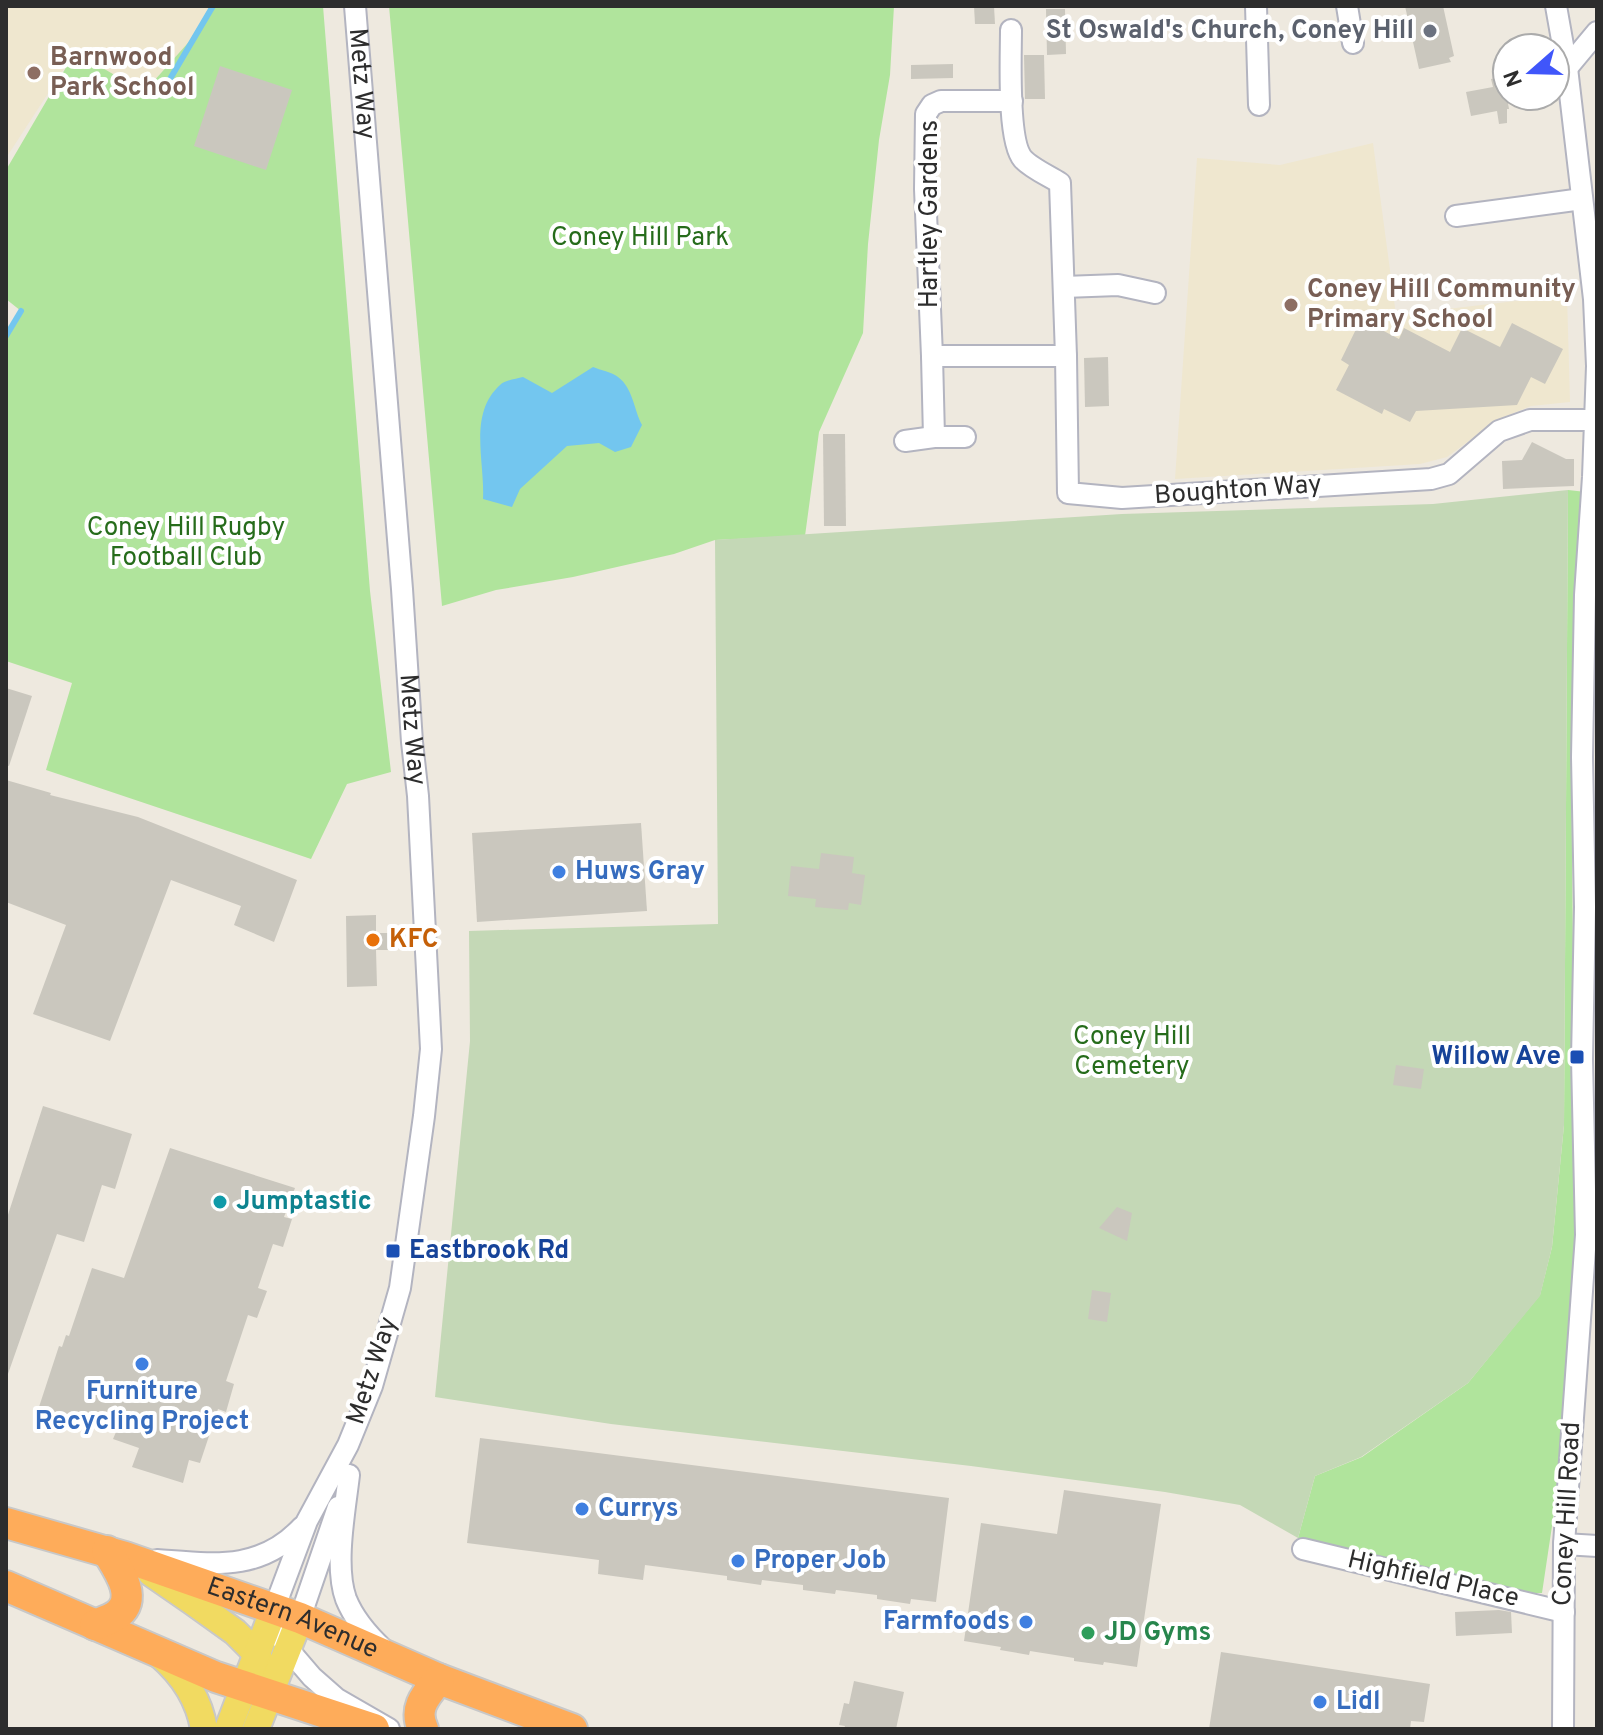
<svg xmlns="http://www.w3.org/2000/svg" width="1603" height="1735" viewBox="0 0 1603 1735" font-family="Overpass,sans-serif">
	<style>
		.education { fill: #efe7cf }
		.green { fill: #b0e49c }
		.cemetery { fill: #c4d8b6 }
		.water { fill: #73c6ef }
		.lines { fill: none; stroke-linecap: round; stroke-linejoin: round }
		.stream { stroke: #73c6ef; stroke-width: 6 }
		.building { fill: #cac7be }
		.minor-casing { stroke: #b3b4c0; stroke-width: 24 }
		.major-casing { stroke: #c8c8c8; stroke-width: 30 }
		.highway-casing { stroke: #c8c8c8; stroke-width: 34 }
		.minor { stroke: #fff; stroke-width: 20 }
		.major { stroke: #f1da61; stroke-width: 26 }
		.highway { stroke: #feac5a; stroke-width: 30 }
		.worship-dot { fill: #6b7280; stroke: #fff; stroke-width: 3 }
		.education-dot { fill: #8d6e63; stroke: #fff; stroke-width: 3 }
		.shop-dot { fill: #3f7fe0; stroke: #fff; stroke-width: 3 }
		.food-dot { fill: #e8710a; stroke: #fff; stroke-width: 3 }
		.transit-dot { fill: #1a4fb4; stroke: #fff; stroke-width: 3 }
		.culture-dot { fill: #0f9aa8; stroke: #fff; stroke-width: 3 }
		.leisure-dot { fill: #2e9e5b; stroke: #fff; stroke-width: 3 }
		.labels { text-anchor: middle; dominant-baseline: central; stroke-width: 8; stroke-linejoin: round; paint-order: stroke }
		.worship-label { font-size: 26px; font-weight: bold; fill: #5b616d; stroke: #fff; text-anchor: end }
		.education-label { font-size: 26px; font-weight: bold; fill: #785e54; stroke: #fff; text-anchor: start }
		.street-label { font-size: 26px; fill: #2d2d2d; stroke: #fff }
		.park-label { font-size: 26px; fill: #266c1b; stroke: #fff }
		.shop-label { font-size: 26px; font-weight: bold; fill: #366cbe; stroke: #fff; text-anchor: start }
		.food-label { font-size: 26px; font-weight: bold; fill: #c56008; stroke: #fff; text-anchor: start }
		.transit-label { font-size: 26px; font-weight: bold; fill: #164399; stroke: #fff; text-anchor: end }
		.culture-label { font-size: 26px; font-weight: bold; fill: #0d838f; stroke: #fff; text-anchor: start }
		.leisure-label { font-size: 26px; font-weight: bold; fill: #27864d; stroke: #fff; text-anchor: start }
	</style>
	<rect width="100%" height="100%" fill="#eee9df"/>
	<g class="education">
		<polygon points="6,6 213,6 204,25 144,92 75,52 6,158"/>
		<polygon points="1373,143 1396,315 1567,295 1570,402 1531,406 1499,419 1447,457 1420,464 1175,479 1197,158 1280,165"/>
	</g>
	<g class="green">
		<polygon points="213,6 323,6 370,591 391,772 347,784 311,859 46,770 72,683 6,661 6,336 21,311 6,299 6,170 75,52 144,92 204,25"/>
		<polygon points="389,6 894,6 890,75 879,140 868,244 863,333 819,432 805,536 715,540 674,554 573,577 496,590 442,606"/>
		<polygon points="1568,490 1586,492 1571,750 1576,1261 1555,1506 1542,1593 1526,1593 1298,1538 1315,1476 1362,1457 1468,1383 1540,1295 1552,1247 1564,1125"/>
	</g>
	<polygon class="cemetery" points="1568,490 1564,1125 1552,1247 1540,1296 1468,1383 1361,1457 1315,1476 1298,1538 1240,1505 1165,1492 971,1466 611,1424 435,1397 470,1041 469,931 718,924 715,540 1122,514 1433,504"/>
	<path class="water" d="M593,367C600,370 612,372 618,377C633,388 634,410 642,425L631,447L615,452L599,443L567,446L520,489L512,507L483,499C485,461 468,414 500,385C505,380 516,379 523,377L552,393Z"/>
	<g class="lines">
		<g class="stream">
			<polyline points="167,84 213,6"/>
			<polyline points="6,336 21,311"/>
		</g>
	</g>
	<g class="building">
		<polygon points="974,6 994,6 995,24 975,24"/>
		<polygon points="1405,6 1443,6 1454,56 1449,58 1451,62 1419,69"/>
		<polygon points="1046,9 1065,9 1066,54 1047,55"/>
		<polygon points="1024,55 1044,55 1045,99 1025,99"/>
		<polygon points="953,64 953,78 911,79 911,65"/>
		<polygon points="220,66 292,90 266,170 194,146"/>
		<polygon points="1507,76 1507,98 1509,109 1507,109 1507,123 1499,124 1497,111 1471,116 1466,92 1493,87 1491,79"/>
		<polygon points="1361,319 1399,339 1404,328 1450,352 1462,328 1500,347 1512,323 1563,349 1545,384 1531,377 1517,405 1416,411 1410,422 1384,409 1382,414 1336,390 1349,365 1341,360"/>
		<polygon points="1108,357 1109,406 1085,407 1084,358"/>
		<polygon points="823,434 845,434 846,526 824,526"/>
		<polygon points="1532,442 1566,459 1574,459 1574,486 1503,489 1502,461 1522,460"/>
		<polygon points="6,688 32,696 9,766 6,765"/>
		<polygon points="6,780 51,793 50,795 138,817 297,880 274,942 234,925 241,906 171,880 110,1041 33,1014 66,925 6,902"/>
		<polygon points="641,823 647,911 477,922 472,833"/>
		<polygon points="821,853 854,857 852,873 865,875 861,905 849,903 848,910 815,907 816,899 788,896 791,866 819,869"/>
		<polygon points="376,915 376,933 393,933 394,950 376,950 377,986 347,987 346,916"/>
		<polygon points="1396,1065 1424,1069 1421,1089 1393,1085"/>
		<polygon points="43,1106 132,1134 115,1189 102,1185 84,1242 57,1234 8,1374 6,1374 6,1221"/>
		<polygon points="170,1148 295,1188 284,1217 292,1219 283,1247 273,1244 258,1288 267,1291 257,1318 248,1315 226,1381 234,1384 226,1412 218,1409 200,1463 189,1460 183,1483 132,1467 139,1448 113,1439 116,1432 38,1410 59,1346 62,1347 66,1335 69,1336 92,1268 124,1278"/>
		<polygon points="1117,1207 1132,1213 1127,1241 1099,1228"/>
		<polygon points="1092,1290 1111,1293 1107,1322 1088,1319"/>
		<polygon points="480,1438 949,1498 936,1602 911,1599 910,1604 877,1599 877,1595 836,1590 835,1594 803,1590 803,1585 762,1580 761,1585 727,1580 727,1576 645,1565 643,1580 598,1574 599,1560 467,1543"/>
		<polygon points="1064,1490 1161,1504 1137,1667 1104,1662 1103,1665 1074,1661 1074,1658 1030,1651 1029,1655 1000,1650 1001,1647 964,1641 981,1523 1057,1534"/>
		<polygon points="1499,1610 1511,1612 1512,1633 1456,1636 1455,1612"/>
		<polygon points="1221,1652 1430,1684 1424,1722 1411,1721 1410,1729 1209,1729"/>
		<polygon points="854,1681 904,1692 896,1729 844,1729 845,1726 839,1725 844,1703 849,1704"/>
	</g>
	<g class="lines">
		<g class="minor-casing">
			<g id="minor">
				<path id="s1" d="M355,6L402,589L412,742L418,796L431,1049L424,1116L400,1288L372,1386L348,1445L307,1521L274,1609L279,1633L288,1649L312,1677L337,1699L389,1729"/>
				<polyline points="1256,6 1259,105"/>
				<polyline points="1347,6 1353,43"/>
				<polyline points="1556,6 1567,68 1594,299 1597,366 1593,477 1585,595 1582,757 1585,907 1582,1059 1586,1235 1564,1544 1563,1729"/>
				<path d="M1011,30C1011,56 1007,141 1023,159C1031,168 1049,176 1060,183L1066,356L1068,493L1122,498L1431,479L1449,474L1499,431L1530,420H1595"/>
				<polyline points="1567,68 1597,32"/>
				<polyline points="1012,101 941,101 932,105 926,114 925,189 932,356 1066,356"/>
				<polyline points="1456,216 1582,199"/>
				<polyline points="1064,287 1118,285 1155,293"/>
				<polyline points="932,356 934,437"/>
				<polyline points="905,441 934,437 965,437"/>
				<path d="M349,1475C345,1510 334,1566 346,1599C354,1619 368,1635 383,1649"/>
				<polyline points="1564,1544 1597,1546"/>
				<polyline points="1303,1549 1564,1612"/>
				<path d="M157,1560C213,1564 260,1572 302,1527"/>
				<polyline points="300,1618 338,1507"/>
			</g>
		</g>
		<g class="major-casing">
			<g id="major">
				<polyline points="151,1573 193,1602 235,1632 256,1653 263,1667 270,1694"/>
				<path d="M160,1655C182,1674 199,1699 204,1729"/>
				<polyline points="228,1729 274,1609"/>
				<polyline points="256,1729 300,1618"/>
			</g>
		</g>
		<g class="highway-casing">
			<g id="highway">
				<path id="s2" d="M6,1523L125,1557L300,1618L439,1679L572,1729"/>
				<polyline points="6,1586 216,1677 374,1729"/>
				<path d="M95,1625C102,1622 112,1619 118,1614C139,1597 117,1568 107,1551"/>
				<path d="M423,1729C413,1708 426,1695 439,1679"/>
			</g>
		</g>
		<use href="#minor" class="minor"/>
		<use href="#major" class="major"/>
		<use href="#highway" class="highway"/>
	</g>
	<circle class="worship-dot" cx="1430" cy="31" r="8"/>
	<g class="education-dot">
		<circle cx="34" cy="73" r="8"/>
		<circle cx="1291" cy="305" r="8"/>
	</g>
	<g class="shop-dot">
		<circle cx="559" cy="872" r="8"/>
		<circle cx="142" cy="1364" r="8"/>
		<circle cx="582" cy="1509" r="8"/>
		<circle cx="738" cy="1561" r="8"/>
		<circle cx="1026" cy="1622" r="8"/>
		<circle cx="1320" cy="1702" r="8"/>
	</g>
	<circle class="food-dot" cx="373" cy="940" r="8"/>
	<g class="transit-dot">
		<rect x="1569" y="1049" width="16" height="16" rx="4"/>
		<rect x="385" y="1243" width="16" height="16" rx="4"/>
	</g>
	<circle class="culture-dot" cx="220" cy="1202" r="8"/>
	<circle class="leisure-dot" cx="1088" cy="1633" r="8"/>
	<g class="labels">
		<g class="worship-label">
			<text x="1414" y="31">St Oswald's Church, Coney Hill</text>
		</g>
		<g class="education-label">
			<text x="50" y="58">Barnwood<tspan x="50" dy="30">Park School</tspan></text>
			<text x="1307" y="290">Coney Hill Community<tspan x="1307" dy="30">Primary School</tspan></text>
		</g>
		<g class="street-label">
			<text stroke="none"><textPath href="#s1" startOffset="78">Metz Way</textPath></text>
			<text transform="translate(930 214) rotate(-90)">Hartley Gardens</text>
			<text transform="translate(1238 491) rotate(-4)">Boughton Way</text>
			<text stroke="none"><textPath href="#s1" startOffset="726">Metz Way</textPath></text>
			<text transform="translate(373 1371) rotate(-72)">Metz Way</text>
			<text transform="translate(1568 1514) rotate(-87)">Coney Hill Road</text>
			<text transform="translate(1433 1580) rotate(13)">Highfield Place</text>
			<text stroke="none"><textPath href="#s2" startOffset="302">Eastern Avenue</textPath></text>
		</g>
		<g class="park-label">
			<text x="640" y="238">Coney Hill Park</text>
			<text x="186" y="528">Coney Hill Rugby<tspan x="186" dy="30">Football Club</tspan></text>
			<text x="1132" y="1037">Coney Hill<tspan x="1132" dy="30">Cemetery</tspan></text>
		</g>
		<g class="shop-label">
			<text x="575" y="872">Huws Gray</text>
			<text x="142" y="1392" text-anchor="middle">Furniture<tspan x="142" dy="30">Recycling Project</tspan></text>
			<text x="598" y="1509">Currys</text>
			<text x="754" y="1561">Proper Job</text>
			<text x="1010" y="1622" text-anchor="end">Farmfoods</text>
			<text x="1336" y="1702">Lidl</text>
		</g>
		<g class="food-label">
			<text x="389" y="940">KFC</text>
		</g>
		<g class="transit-label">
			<text x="1561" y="1057">Willow Ave</text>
			<text x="409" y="1251" text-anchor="start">Eastbrook Rd</text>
		</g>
		<g class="culture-label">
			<text x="236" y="1202">Jumptastic</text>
		</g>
		<g class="leisure-label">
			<text x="1104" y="1633">JD Gyms</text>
		</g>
	</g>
	<rect width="1603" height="1735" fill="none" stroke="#2d2d2d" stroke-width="16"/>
	<g transform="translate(1531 72) rotate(250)"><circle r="38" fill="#ffffff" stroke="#ababab" stroke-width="2"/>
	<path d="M0-6L14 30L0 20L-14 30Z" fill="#4056fa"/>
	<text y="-12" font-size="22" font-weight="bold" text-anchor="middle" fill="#2d2d2d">N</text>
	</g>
</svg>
